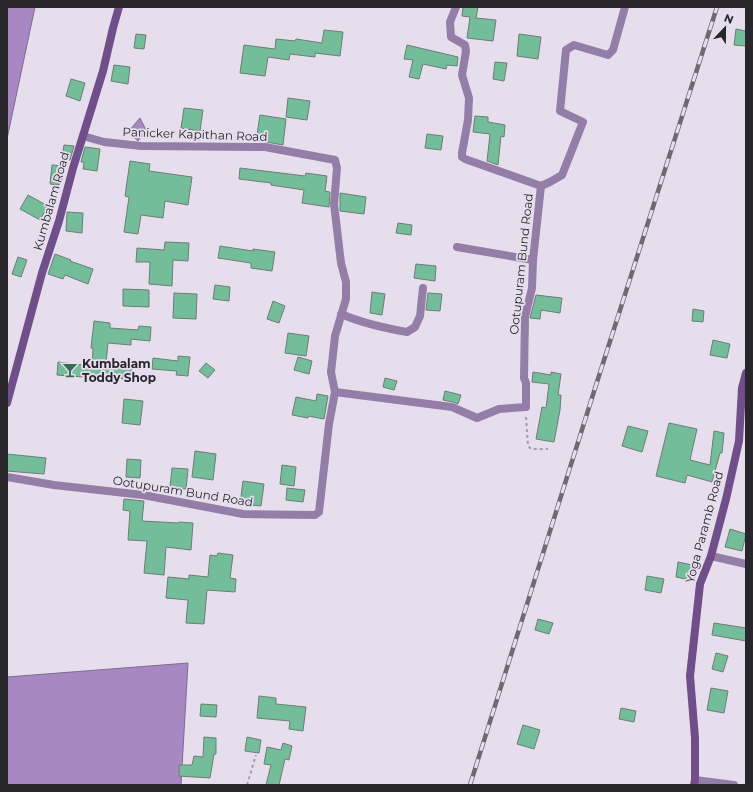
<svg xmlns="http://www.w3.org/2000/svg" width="753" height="792" viewBox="0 0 753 792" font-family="Montserrat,sans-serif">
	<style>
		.water { fill: #a788c2; stroke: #816a95 }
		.building { fill: #73bd9a; stroke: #6d7d75 }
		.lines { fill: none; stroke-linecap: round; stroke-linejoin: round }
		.path { stroke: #a49da9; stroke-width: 2; stroke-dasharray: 3 3; stroke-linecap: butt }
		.street { stroke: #947ea8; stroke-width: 8 }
		.secondary { stroke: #6f4e8a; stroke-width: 8 }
		.rail-casing { stroke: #6e6972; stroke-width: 4.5 }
		.rail { stroke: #e6deed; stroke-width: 3; stroke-dasharray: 9; stroke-linecap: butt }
		.labels { text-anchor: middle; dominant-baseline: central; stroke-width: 3.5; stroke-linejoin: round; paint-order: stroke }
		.street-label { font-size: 12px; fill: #28252b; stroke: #e6deed }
		.poi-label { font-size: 12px; font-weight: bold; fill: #28252b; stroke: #e6deed; text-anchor: start }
	</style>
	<rect width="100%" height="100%" fill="#e6deed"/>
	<g class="water">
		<polygon points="7,7 35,7 7,139"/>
		<polygon points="140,118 146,130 138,141 128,132"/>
		<polygon points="188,663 181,785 7,785 7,677"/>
	</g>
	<g class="building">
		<polygon points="463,7 478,7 476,18 496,20 493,41 467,38 470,17 462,16"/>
		<polygon points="736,29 746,31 746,46 734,45"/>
		<polygon points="324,30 343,32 340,56 315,53 315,57 290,54 289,60 268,57 265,76 240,73 244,45 275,49 276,39 295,41 296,39 322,43"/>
		<polygon points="136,34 146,35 144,49 134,48"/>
		<polygon points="519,34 541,37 538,59 517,56"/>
		<polygon points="407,45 458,57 457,66 447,65 446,69 423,64 419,79 409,77 413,60 404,59"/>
		<polygon points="495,62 507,63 504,81 493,79"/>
		<polygon points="114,65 130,67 128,84 111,81"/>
		<polygon points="71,79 85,83 80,101 66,96"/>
		<polygon points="288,98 310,101 307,120 286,117"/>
		<polygon points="184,108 203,110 200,131 181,128"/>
		<polygon points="260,115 286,119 283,145 266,142 256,141"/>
		<polygon points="475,116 488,117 488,122 505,125 504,137 501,136 498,165 487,161 490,134 473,132"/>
		<polygon points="427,134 443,136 441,150 425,148"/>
		<polygon points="64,145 74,146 70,160 62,159"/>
		<polygon points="85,147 100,149 97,171 83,169 84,162 81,162"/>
		<polygon points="130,161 150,164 149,171 192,177 188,205 165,201 163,218 141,215 138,234 124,232 129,197 125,196"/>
		<polygon points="52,165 65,166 63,177 59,185 50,184"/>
		<polygon points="240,168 305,176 306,173 327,176 325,191 330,192 329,207 302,203 304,190 271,185 271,183 239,179"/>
		<polygon points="340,193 366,197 364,214 340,211"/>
		<polygon points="28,195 48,206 40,220 20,209"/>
		<polygon points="67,212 83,213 82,233 66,231"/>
		<polygon points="398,223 412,225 411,235 396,233"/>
		<polygon points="165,242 189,243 188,261 173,260 172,286 149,284 150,262 136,262 137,248 164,250"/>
		<polygon points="220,246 253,251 253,249 275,252 272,271 251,268 251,263 218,258"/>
		<polygon points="55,254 71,260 70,261 93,269 88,284 65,275 63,279 48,274"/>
		<polygon points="18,257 27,260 21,277 12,274"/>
		<polygon points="416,264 436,266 435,281 414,278"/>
		<polygon points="215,285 230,287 229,301 213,299"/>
		<polygon points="123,289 149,290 149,307 123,306"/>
		<polygon points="372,292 385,294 382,315 370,313"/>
		<polygon points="174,293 197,294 196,319 173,318"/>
		<polygon points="428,293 442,294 440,311 426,310"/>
		<polygon points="536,295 562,298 560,313 541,310 540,319 530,318"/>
		<polygon points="273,301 285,306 279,323 267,319"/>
		<polygon points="693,309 704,311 703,322 692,321"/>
		<polygon points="94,321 110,323 110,328 138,330 139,326 151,327 150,341 131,339 131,345 108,343 106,363 132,365 130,379 111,378 111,379 57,375 58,362 92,366 93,348 91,348"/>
		<polygon points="288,333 309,336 306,356 285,353"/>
		<polygon points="713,340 730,344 727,358 710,355"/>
		<polygon points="178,356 190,357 188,376 176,375 177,371 152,369 153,358 178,361"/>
		<polygon points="298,357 312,361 309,374 294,370"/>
		<polygon points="206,363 215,370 208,378 199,371"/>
		<polygon points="533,372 551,375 551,372 561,374 558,395 561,395 560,410 554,442 536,439 542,407 546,408 549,384 532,382"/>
		<polygon points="385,378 397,381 394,390 383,387"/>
		<polygon points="445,391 461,395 458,404 453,402 443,400"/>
		<polygon points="317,394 328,396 324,419 308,416 308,418 292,415 296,397 316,401"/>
		<polygon points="124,399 143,401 140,425 122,423"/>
		<polygon points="669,423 697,429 690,460 710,465 714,431 724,433 722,453 720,453 712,482 687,475 685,483 656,476"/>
		<polygon points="628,426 648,431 642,452 622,446"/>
		<polygon points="195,451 216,454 213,480 192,477"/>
		<polygon points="7,454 46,458 44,474 7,471"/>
		<polygon points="127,459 141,460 140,478 126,477"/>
		<polygon points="282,465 296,467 294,486 280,484"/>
		<polygon points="172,468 188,469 186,489 170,487"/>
		<polygon points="243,481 264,484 261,506 240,504"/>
		<polygon points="287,488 305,490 303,502 286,500"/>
		<polygon points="124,499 144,501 142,521 179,523 179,522 193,523 191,550 166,547 164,575 144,573 147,541 128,540 130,511 123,510"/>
		<polygon points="730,529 746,534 742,551 725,547"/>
		<polygon points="218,553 233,555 230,578 236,579 235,592 207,590 204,624 186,623 188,600 166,598 168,577 189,579 189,575 208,577 210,555 217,556"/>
		<polygon points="678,562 697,566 694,581 676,577"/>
		<polygon points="647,576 664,579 661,593 645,590"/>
		<polygon points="538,619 553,623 549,634 535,630"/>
		<polygon points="714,623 746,628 746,641 712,635"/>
		<polygon points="716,653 728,656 723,672 712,669"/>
		<polygon points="711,688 728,691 724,713 707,710"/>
		<polygon points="259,696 276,698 276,704 306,707 303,731 289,729 290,721 257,718"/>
		<polygon points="201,704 217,705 216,717 200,716"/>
		<polygon points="621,708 636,711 634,722 619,719"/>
		<polygon points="523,725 540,730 534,749 517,744"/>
		<polygon points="204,737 216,738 216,754 214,754 210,778 179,776 179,765 192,765 194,756 203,757"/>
		<polygon points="247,737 261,740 259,753 245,751"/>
		<polygon points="283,743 292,746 289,760 285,759 279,785 266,785 271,765 264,764 267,747 281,750"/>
	</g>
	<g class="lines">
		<g class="path">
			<polyline points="526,417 528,446 531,449 548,449"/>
			<polyline points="247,785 256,755"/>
		</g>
		<g class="street">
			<polyline points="456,7 450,22 451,37 465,45 466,51 462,75 469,98 468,120 462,153 462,157 465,159 541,186"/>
			<polyline points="541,186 550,182 562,175 583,122 560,111 566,50 574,45 608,55 613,50 625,7"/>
			<polyline points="457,247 533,260"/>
			<path d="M341,314C362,323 384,328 407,332L415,327L420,316L423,288"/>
			<polyline points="335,392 452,407 477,418 499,409 526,407 526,383 524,378 525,317 532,288 533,260 541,186"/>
			<polyline points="7,477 54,485 143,495 243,514 315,515 319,512 329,424 335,392 331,372 335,336 346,299 346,282 341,263 334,204 337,168 335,160 265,147 141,146 104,142 83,136"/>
			<polyline points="711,556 746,564"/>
			<polyline points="695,780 734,785"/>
		</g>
		<g class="secondary">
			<polyline points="7,403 42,273 59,221 73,168 103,71 113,28 119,7"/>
			<polyline points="694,785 695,780 695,738 690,676 700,584 711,556 726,499 739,441 742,388 746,373"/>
		</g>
		<g class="rail-casing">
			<polyline id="rail" points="470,785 597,382 717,7"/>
		</g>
		<use href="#rail" class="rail"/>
	</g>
	<defs>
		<g id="bar-bare" transform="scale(1.2)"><path d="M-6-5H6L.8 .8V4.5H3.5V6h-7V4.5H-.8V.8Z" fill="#366d55" stroke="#e6deed" stroke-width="2.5" paint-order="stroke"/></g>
	</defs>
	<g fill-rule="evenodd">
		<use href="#bar-bare" x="70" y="370"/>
	</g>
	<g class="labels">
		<g class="street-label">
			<text transform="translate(195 134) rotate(2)">Panicker Kapithan Road</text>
			<text transform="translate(51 201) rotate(-74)">Kumbalam Road</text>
			<text transform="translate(521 264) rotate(-84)">Ootupuram Bund Road</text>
			<text transform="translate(183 491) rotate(9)">Ootupuram Bund Road</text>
			<text transform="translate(704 527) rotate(-75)">Yoga Paramb Road</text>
		</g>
		<g class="poi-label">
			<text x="82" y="363">Kumbalam<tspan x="82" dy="14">Toddy Shop</tspan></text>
		</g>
	</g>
	<rect width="753" height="792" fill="none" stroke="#28252b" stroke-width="16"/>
	<g transform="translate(725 28) rotate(22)" stroke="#e6deed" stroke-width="3" paint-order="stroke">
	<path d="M0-3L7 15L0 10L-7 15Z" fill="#28252b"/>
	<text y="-6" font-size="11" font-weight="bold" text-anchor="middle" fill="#28252b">N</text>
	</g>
</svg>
